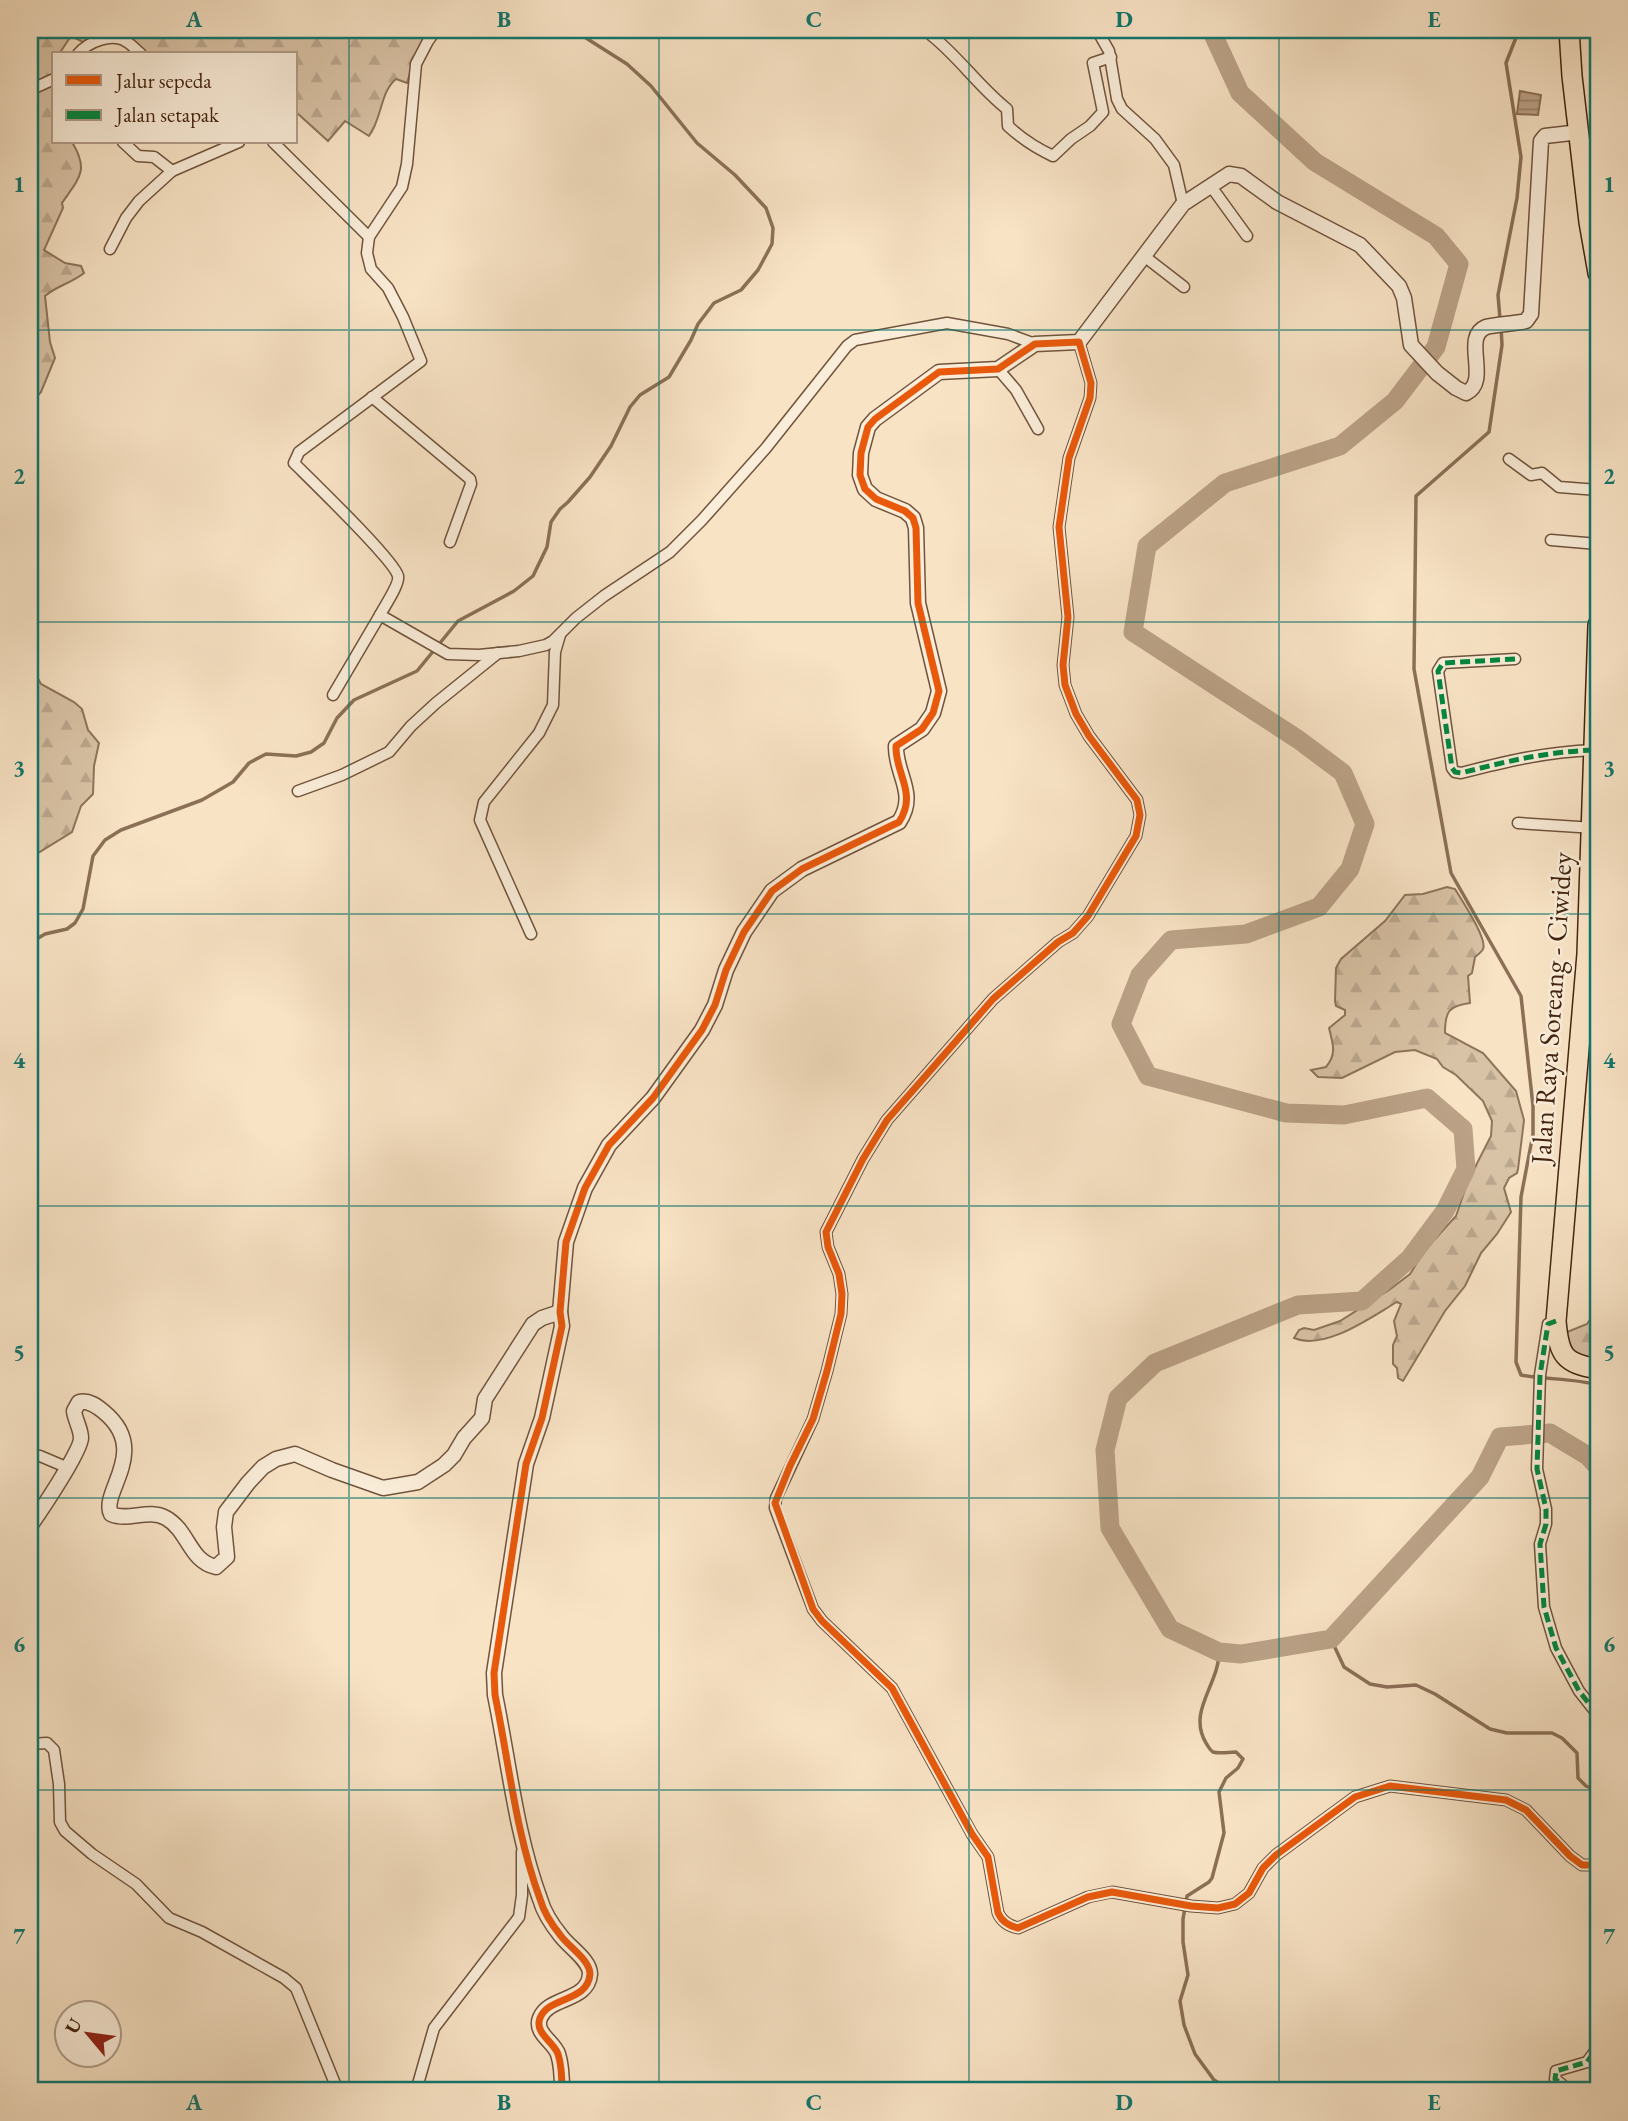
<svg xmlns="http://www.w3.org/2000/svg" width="1628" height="2121" viewBox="0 0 1628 2121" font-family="'EB Garamond',serif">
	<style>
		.forest { fill: url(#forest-firs); stroke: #8e745b; stroke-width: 2 }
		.water { fill: url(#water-rules); stroke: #8b7057; stroke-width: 2 }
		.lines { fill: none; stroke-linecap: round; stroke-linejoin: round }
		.stream { stroke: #8b7057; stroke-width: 3.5 }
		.river { stroke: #bba287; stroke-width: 19 }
		.minor-casing { stroke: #71543d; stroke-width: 13 }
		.tertiary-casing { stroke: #71543d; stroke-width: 17 }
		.trunk-casing { stroke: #442510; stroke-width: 22 }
		.minor { stroke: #faedd9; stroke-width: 10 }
		.tertiary { stroke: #faedd9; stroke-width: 14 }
		.trunk { stroke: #f8e3c5; stroke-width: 19 }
		.quiet { stroke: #00873e; stroke-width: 5; stroke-dasharray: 10 5; stroke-linecap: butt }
		.cycleway-casing { stroke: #faedd9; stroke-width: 11 }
		.cycleway { stroke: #e8590c; stroke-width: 7 }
		.grid { fill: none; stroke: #0f766e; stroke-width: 2; stroke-opacity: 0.55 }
		.labels { text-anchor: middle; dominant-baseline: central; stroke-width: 5; stroke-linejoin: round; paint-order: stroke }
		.street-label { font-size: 28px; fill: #442510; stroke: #faedd9 }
		.neatline { fill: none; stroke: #0f766e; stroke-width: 2.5 }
		.grid-label { font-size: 23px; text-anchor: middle; font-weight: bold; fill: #0f766e }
	</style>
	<defs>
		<pattern id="forest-firs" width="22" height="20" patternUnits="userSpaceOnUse" patternTransform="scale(1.75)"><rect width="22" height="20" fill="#d9c3a6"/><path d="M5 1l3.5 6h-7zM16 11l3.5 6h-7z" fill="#bba78e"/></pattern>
		<pattern id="water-rules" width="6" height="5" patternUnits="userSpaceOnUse" patternTransform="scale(1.75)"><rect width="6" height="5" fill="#bba287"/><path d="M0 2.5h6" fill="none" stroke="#9a846d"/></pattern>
	</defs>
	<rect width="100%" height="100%" fill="#f8e3c5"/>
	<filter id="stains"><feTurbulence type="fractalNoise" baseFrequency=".00286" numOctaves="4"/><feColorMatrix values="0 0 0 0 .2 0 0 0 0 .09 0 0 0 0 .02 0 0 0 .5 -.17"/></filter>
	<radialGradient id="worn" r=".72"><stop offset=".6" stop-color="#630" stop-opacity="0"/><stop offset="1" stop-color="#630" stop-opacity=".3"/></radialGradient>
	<g class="forest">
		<path d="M30,30H433L413,64L407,83L396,79C380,92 382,119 369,136L345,121L328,141L296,112V54H144L128,40L85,43L71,36L59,54H54V142H72C89,170 80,177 62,203L63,208L44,250L65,263L81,266L84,273C72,283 56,286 45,296L50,342L55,358L41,392L30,405Z"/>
		<polygon points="30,671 36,675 41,684 74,702 82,709 88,730 99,743 94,766 93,794 81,806 72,832 35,855 30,874"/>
		<path d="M1447,887L1455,889C1461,899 1488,939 1483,949C1483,951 1476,956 1475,957L1472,973L1468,976L1470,1003C1448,1006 1445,1012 1445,1033L1483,1053L1516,1091L1524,1120L1518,1169L1517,1173L1509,1178L1504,1188L1511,1212L1497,1234L1481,1253L1465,1286L1445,1311L1403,1381L1398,1378L1397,1368L1393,1364V1345L1397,1336L1394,1321L1401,1304L1397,1302C1371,1317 1325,1351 1294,1338L1299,1330L1304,1328L1314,1330L1340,1321L1389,1290L1410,1274L1425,1250L1456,1216L1468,1181L1491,1136L1492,1121L1483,1101L1456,1075L1443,1067L1437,1059L1415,1050L1395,1052L1342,1078L1318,1077L1311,1070L1326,1067C1337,1054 1333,1044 1329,1028L1345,1015V1010L1336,1006L1335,1001L1336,968L1341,959L1385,921L1405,895L1423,894Z"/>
		<polygon points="1598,1308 1598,1366 1581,1361 1561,1341 1567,1332 1587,1324"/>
	</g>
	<polygon class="water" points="1520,91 1541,95 1538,115 1517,114"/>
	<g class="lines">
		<g class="stream">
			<polyline points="1500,319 1498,295 1517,198 1521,157 1506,63 1519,30"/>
			<path d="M1501,327L1502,345L1489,432L1416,496L1414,669L1451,873L1521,996L1533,1106V1134L1521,1197L1516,1362L1521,1375C1547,1380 1573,1378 1598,1385"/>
			<polyline points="30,943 45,934 67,929 75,923 83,909 93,856 105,840 121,830 202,800 233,782 249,763 266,754 296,756 311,752 324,743 337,718 354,700 417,671 458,621 514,591 533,576 547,547 551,522 560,509 568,502 590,477 611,446 630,407 640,395 669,377 691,340 698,324 714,303 741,290 758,270 772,244 773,228 766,208 735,175 697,143 651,86 627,64 586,38 581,30"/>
			<polyline points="1331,1639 1344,1667 1370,1684 1387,1687 1416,1685 1435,1694 1490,1729 1507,1733 1552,1733 1562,1738 1577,1753 1578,1778 1586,1786 1598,1791"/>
			<path d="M1219,1652C1219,1685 1187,1711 1206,1743C1208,1746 1210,1750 1213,1752C1219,1754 1229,1752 1236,1752L1243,1759L1238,1768L1226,1778L1219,1792L1224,1833L1212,1878L1209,1882L1187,1896L1183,1919V1942L1188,1975L1180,2001L1184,2025L1195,2054L1214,2080L1232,2091"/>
		</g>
		<polyline class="river" points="1211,30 1240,93 1315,162 1436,236 1459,264 1436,347 1395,401 1340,446 1225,483 1147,546 1133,632 1299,740 1343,773 1365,824 1350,869 1319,907 1246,934 1171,940 1140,975 1121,1024 1148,1076 1286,1113 1344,1115 1427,1098 1463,1129 1466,1169 1445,1211 1410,1258 1362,1301 1298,1305 1155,1363 1118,1398 1105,1450 1110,1528 1170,1629 1219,1652 1241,1654 1331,1639 1480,1477 1500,1437 1550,1433 1588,1456 1598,1467"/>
		<g class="minor-casing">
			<g id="minor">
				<path d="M436,30L428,41L416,64L407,164L402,187L369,237L367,253L371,269L388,288L403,317L421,361L299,452L294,463C311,480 394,560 398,576C400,584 384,607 380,615L448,654L479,655L519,651L546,645L553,641L576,618L604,596L670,552L702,520L766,448L847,346L855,340L947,323L1008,334L1035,344"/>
				<polyline points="1097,30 1109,51 1117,99 1122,109 1155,139 1174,165 1183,204"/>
				<path d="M931,35C959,57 979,87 1007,109L1008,126C1021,138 1036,148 1053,156L1071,139L1090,126L1103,112L1093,63L1111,57"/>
				<path d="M78,54C88,42 112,32 127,42C132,45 136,50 141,54"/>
				<polyline points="30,90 54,79"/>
				<polyline points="123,142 138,156 154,157 172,171"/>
				<polyline points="273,142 369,237"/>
				<polyline points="1210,185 1247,236"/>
				<polyline points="110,249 126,218 139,201 172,171 239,142"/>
				<polyline points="1144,256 1184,287"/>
				<path d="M1079,342L1091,383L1090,398L1069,458L1059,527L1068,617L1063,665L1065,685L1076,714L1089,736L1137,800L1140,815L1136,836L1088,916L1073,933L1058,942L993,999L887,1120L863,1159L826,1232L828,1247L839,1274L842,1294L841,1314L827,1371L813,1419L776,1498L775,1508L813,1609L822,1621L892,1688L972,1834L988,1857L998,1913C1002,1922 1009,1926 1018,1928L1088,1897L1112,1892L1191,1906L1218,1908L1235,1904L1249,1893L1263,1868L1276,1855L1355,1797L1390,1786L1506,1800L1526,1810L1570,1856L1582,1865H1590L1598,1861"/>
				<polyline points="998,369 1016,390 1038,429"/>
				<polyline points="372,397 470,479 471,484 450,542"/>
				<polyline points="1509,459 1531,475 1542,473 1559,487 1598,490"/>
				<polyline points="1551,540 1598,544"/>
				<path d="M1515,659L1443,663L1438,671L1452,768L1455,772L1461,773C1508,761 1545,752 1594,750"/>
				<polyline points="333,695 380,615"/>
				<polyline points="298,791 342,775 389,752 411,726 436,703 498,653"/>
				<polyline points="1518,823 1595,828"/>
				<polyline points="531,934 480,820 484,802 539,733 553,705 555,652 560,635"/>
				<polyline points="1553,1322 1548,1324 1540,1375 1537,1469 1546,1509 1546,1524 1540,1544 1544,1607 1556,1648 1579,1691 1598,1715"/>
				<polyline points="30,1455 40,1456 66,1467"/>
				<polyline points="30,1744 47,1743 54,1750 59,1784 60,1822 65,1831 92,1854 136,1884 169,1918 202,1932 284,1978 296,1988 338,2091"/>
				<polyline points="416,2091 434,2028 519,1917 522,1895 522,1852"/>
				<polyline points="1570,2091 1555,2079 1556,2071 1587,2062 1598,2047"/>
			</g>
		</g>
		<g class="tertiary-casing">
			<g id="tertiary">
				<path d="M30,1526C40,1512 81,1451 81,1438C81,1429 75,1420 74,1411L79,1402C89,1400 97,1406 104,1412C151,1451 100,1492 111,1514C129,1522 148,1508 166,1518C189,1531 189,1561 216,1567L227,1557L224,1527L226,1512L248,1483L263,1467L276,1459L295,1454L332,1470L383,1488L418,1482L444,1465L454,1455L464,1438L482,1418L485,1399L533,1324L542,1318L560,1312"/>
				<path d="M562,2091C562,2079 562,2066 558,2054C554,2042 534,2033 540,2018C549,1996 588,2002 590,1974C590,1960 569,1947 561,1936C552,1925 544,1913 540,1899C516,1834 509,1763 495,1695L494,1673L526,1464L542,1418L562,1326L560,1312L566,1242L585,1188L609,1145L653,1098L702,1030L715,1005L726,970L744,932L772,891L802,869L899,822C918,793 895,774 896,746L922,729L933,713L939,691L918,603L916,528L913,518L905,511L876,499L865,489L860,475L861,453L868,427L875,419L939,372L998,369L1035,344L1079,342L1183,204L1229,174L1241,176L1277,202L1360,245L1399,286L1404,298L1411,345L1437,373L1456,388L1466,393C1491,381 1461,337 1486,327C1496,324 1514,324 1526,321L1531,314L1541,141L1545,136L1580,132"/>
			</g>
		</g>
		<g class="trunk-casing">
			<g id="trunk">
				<polyline points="1569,30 1572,76 1589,222 1598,273"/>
				<path d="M1598,625L1587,954L1556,1321C1559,1356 1564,1363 1598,1369"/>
			</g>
		</g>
		<use href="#minor" class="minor"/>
		<use href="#tertiary" class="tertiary"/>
		<use href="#trunk" class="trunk"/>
		<g class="quiet">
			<path d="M1515,659L1443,663L1438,671L1452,768L1455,772L1461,773C1508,761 1545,752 1594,750"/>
			<polyline points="1592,828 1598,828"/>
			<polyline points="1556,1321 1548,1324 1540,1375 1537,1469 1546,1509 1546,1524 1540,1544 1544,1607 1556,1648 1579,1691 1598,1715"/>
			<polyline points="1570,2091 1555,2079 1556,2071 1587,2062 1598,2047"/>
		</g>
		<g class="cycleway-casing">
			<path id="cycleway" d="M562,2091C562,2079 562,2066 558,2054C554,2042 534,2033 540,2018C549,1996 588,2002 590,1974C590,1960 569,1947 561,1936C552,1925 544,1913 540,1899C516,1834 509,1763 495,1695L494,1673L526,1464L542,1418L562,1326L560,1312L566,1242L585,1188L609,1145L653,1098L702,1030L715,1005L726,970L744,932L772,891L802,869L899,822C918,793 895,774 896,746L922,729L933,713L939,691L918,603L916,528L913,518L905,511L876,499L865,489L860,475L861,453L868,427L875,419L939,372L998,369L1035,344L1079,342L1091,383L1090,398L1069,458L1059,527L1068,617L1063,665L1065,685L1076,714L1089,736L1137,800L1140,815L1136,836L1088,916L1073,933L1058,942L993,999L887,1120L863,1159L826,1232L828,1247L839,1274L842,1294L841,1314L827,1371L813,1419L790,1466L775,1503L813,1609L822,1621L892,1688L972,1834L988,1857L998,1913C1002,1922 1009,1926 1018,1928L1088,1897L1112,1892L1191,1906L1218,1908L1235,1904L1249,1893L1263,1868L1276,1855L1355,1797L1390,1786L1506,1800L1526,1810L1570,1856L1582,1865H1590L1598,1861"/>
		</g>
		<use href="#cycleway" class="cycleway"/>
	</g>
	<path class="grid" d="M349,30V2091M659,30V2091M969,30V2091M1279,30V2091M30,330H1598M30,622H1598M30,914H1598M30,1206H1598M30,1498H1598M30,1790H1598"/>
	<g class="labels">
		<g class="street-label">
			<text transform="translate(1551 1008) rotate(-86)">Jalan Raya Soreang - Ciwidey</text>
		</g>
	</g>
	<rect width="1628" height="2121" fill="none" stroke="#f8e3c5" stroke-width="77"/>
	<rect x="52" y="52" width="245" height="91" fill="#faedd9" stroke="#b19d89" stroke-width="2"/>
	<rect x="66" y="75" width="35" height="10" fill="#e8590c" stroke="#b19d89" stroke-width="2"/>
	<text x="116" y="88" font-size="21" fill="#442510">Jalur sepeda</text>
	<rect x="66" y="110" width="35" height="10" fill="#00873e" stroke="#b19d89" stroke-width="2"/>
	<text x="116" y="122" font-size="21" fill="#442510">Jalan setapak</text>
	<g transform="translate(88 2034) rotate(299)"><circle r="33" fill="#faedd9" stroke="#b19d89" stroke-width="2"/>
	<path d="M0-5L12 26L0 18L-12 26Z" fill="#8f2418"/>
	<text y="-10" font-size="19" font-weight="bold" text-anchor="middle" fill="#442510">U</text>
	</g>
	<rect x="38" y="38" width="1552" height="2044" class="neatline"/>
	<g class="grid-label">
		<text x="194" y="27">A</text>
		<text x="504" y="27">B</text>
		<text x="814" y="27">C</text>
		<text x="1124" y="27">D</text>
		<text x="1434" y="27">E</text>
		<text x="19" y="192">1</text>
		<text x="1609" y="192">1</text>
		<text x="19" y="484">2</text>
		<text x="1609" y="484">2</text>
		<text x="19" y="776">3</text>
		<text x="1609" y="776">3</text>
		<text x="19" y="1068">4</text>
		<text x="1609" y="1068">4</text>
		<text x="19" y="1360">5</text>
		<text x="1609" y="1360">5</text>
		<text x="19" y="1652">6</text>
		<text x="1609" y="1652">6</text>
		<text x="19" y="1944">7</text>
		<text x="1609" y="1944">7</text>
		<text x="194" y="2110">A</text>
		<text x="504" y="2110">B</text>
		<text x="814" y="2110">C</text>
		<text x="1124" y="2110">D</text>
		<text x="1434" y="2110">E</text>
	</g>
	<rect width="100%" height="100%" filter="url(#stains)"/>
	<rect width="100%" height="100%" fill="url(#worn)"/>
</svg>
